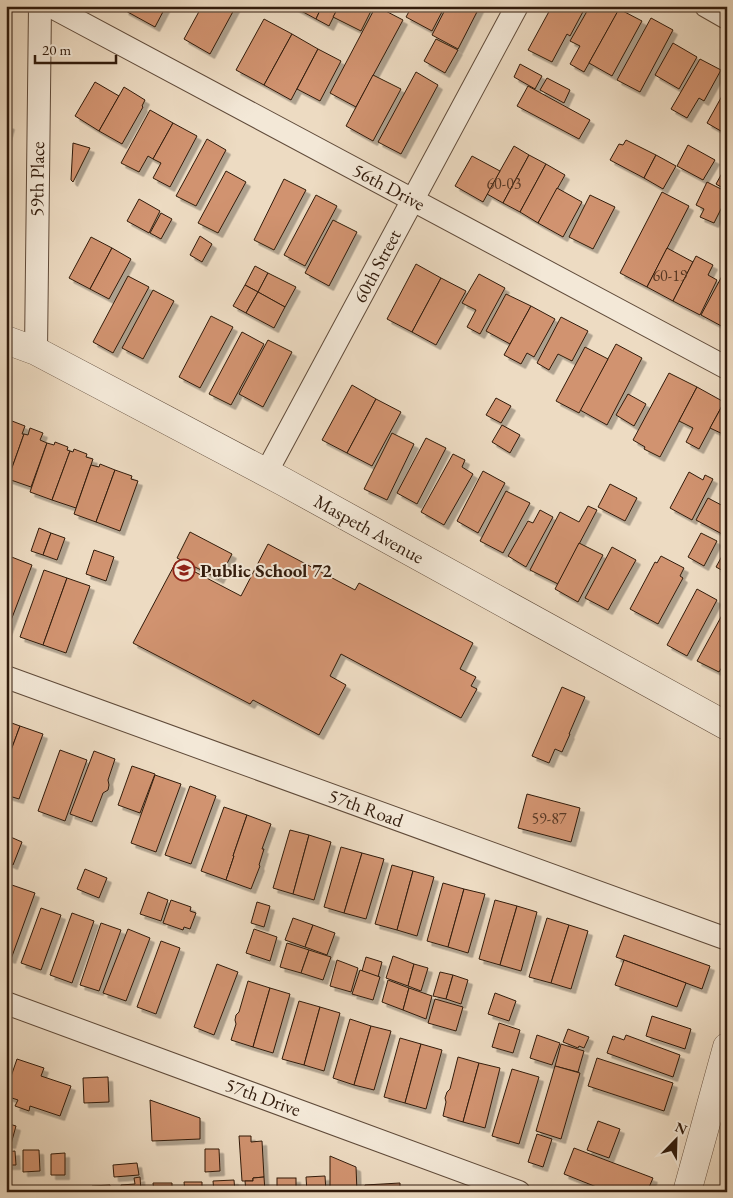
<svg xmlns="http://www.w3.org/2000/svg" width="733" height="1198" viewBox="0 0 733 1198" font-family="'EB Garamond',serif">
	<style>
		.building { fill: #d1936f; stroke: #311b0c; filter: url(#shadow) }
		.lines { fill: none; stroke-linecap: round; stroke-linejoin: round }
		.minor-casing { stroke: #604b3a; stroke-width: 24 }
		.tertiary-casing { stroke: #604b3a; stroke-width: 29 }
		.minor { stroke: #f3e8d7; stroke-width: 22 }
		.tertiary { stroke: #f3e8d7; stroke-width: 28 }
		.labels { text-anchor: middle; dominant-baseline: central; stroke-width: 4; stroke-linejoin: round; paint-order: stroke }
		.number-label { font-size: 16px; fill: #593925 }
		.street-label { font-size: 19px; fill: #311b0c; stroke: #f3e8d7 }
		.poi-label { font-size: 19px; font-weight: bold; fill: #311b0c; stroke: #f3e8d7; text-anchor: start }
	</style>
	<defs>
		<filter id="shadow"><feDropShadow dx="4.5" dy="4.5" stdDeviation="0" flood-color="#0004"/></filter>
	</defs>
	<rect width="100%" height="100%" fill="#eddbc2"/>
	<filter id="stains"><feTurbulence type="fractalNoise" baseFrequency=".004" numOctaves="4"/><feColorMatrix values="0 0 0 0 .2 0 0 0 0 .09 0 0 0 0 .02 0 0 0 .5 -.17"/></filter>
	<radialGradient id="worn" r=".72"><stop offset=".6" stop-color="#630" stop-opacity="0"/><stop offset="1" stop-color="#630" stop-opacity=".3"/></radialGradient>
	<g class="building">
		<polygon points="126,6 166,6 155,27 124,10"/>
		<polygon points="202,6 236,6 210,54 184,39"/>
		<polygon points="292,6 322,6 316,19"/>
		<polygon points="322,6 339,6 329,26 316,19"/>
		<polygon points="339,6 372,6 373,7 361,31 333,17"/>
		<polygon points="376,6 403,20 356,107 330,93"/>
		<polygon points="412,6 445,6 432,31 406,17"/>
		<polygon points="447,6 480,6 458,49 432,35"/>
		<polygon points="552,6 586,6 570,36 567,34 552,62 528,50"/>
		<polygon points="590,6 621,6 584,72 570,64 580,46 570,41"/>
		<polygon points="619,9 642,21 612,76 589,63"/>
		<polygon points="651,18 673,30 640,92 617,80"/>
		<polygon points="264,19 292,34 264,85 236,70"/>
		<polygon points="292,34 318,49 291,100 264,85"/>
		<polygon points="436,39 458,50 445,73 424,61"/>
		<polygon points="673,43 697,57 679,89 655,75"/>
		<polygon points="318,49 341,61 320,101 297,89"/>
		<polygon points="700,59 721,70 704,101 699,98 687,118 671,109"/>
		<polygon points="520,64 542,76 535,89 514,77"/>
		<polygon points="416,72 438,85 401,154 378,142"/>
		<polygon points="373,75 401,89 373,141 346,126"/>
		<polygon points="547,78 570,90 564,103 540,90"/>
		<polygon points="95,82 119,96 99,131 75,116"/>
		<polygon points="528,86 590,120 579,139 517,106"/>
		<polygon points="124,87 145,100 142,106 143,107 122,144 99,131"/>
		<polygon points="727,87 727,132 726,134 707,123"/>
		<polygon points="150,110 173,123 153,159 148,156 139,172 121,163"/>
		<polygon points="173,123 197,136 170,187 153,178 161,163 153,159"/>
		<polygon points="6,124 10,125 6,139"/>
		<polygon points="727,136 727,147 722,145"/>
		<polygon points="207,139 226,150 196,206 176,196"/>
		<polygon points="626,140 656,155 644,178 610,160 619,144 623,145"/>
		<polygon points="73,143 90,148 73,182 71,180"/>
		<polygon points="688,145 715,160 703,180 677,166"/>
		<polygon points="514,146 529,155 503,203 487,194"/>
		<polygon points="529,155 546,164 520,212 503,203"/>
		<polygon points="656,155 676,166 663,189 644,178"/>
		<polygon points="472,156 500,171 483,202 455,186"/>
		<polygon points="546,164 565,175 538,223 520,212"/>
		<polygon points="726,166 727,166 726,190 716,184"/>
		<polygon points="226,171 246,182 218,233 198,223"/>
		<polygon points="284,179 306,190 274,250 254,240"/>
		<polygon points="707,182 727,192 727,197 714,223 700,217 704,209 696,205"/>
		<polygon points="557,188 582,202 563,237 538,223"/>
		<polygon points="662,192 689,206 647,287 620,273"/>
		<polygon points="316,195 337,206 305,266 284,255"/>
		<polygon points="590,195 615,207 593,249 569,237"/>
		<polygon points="139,199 160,211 149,233 127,221"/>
		<polygon points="161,213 172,219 161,239 150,233"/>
		<polygon points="333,220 357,232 329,286 305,273"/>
		<polygon points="200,236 212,244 202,262 190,255"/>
		<polygon points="91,237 112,248 90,289 69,278"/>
		<polygon points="112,248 131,259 109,299 90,289"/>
		<polygon points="667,248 693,262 673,301 647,287"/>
		<polygon points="696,256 713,265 708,275 717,280 700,315 673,301"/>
		<polygon points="416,264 441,278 412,332 387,319"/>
		<polygon points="255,266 268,273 258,292 245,285"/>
		<polygon points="268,273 296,287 285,307 258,292"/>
		<polygon points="479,274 505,288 480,334 467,327 476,310 462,303"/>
		<polygon points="128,276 149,287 113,353 93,342"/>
		<polygon points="722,276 727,279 727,324 725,328 701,315"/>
		<polygon points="441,278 466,291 436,345 412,332"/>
		<polygon points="245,285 258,292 246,313 233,306"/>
		<polygon points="153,290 174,301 143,359 122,348"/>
		<polygon points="258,292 285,307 274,328 246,313"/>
		<polygon points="506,294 531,306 510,344 486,331"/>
		<polygon points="531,306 555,319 534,357 527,353 521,364 504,355"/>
		<polygon points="211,316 233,327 200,388 179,377"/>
		<polygon points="561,317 588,331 572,361 558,354 549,370 537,363"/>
		<polygon points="242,332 264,344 231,405 209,394"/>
		<polygon points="268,340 292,352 263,407 239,394"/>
		<polygon points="616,344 642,358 607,425 580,410"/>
		<polygon points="585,347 608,359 579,413 556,401"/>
		<polygon points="669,373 697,387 660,457 644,449 645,447 633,440"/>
		<polygon points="352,385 376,399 347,453 322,440"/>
		<polygon points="697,387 724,402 699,449 686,442 693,428 679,421"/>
		<polygon points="628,394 646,404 634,426 616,415"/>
		<polygon points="496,398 511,406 501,423 486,415"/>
		<polygon points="376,399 401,412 372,466 347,453"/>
		<polygon points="722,406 727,409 727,436 710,428"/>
		<polygon points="12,421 25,426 22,434 24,434 8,479 6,478 6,423 11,425"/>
		<polygon points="502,425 520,435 510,453 492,442"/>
		<polygon points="30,428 43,433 40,440 47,443 31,487 8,479 24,434 28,435"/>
		<polygon points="392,433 414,444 387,500 364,489"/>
		<polygon points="426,438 446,448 417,504 397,493"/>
		<polygon points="55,442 68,447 67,450 70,451 52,500 30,492 47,443 54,445"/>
		<polygon points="74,449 87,454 86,457 93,459 76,508 52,500 70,451 73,452"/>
		<polygon points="453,454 465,460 462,467 473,474 444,525 421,512"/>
		<polygon points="100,464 115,470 96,522 74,514 91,465 99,467"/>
		<polygon points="115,470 132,476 131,479 138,481 120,531 96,522"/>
		<polygon points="483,471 505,483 478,533 457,521"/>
		<polygon points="689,472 703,480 705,475 713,479 692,520 670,508"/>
		<polygon points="610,484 637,498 625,521 598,507"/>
		<polygon points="506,491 530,503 503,553 480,541"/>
		<polygon points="708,498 727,508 727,525 722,534 696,520"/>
		<polygon points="588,506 597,510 558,584 530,570 560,512 579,522"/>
		<polygon points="540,510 553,517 526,567 508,556 528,521 533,523"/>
		<polygon points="39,528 51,533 43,555 31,551"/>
		<polygon points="190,532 232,554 219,579 177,558"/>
		<polygon points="51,533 65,538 57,560 43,555"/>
		<polygon points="701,533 717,541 704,566 688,557"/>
		<polygon points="579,543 603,555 578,602 555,589"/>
		<polygon points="268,544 355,590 359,583 473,643 460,669 476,677 471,686 477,689 461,718 341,654 330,676 346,685 319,735 253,700 250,704 133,643 176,562 241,596"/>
		<polygon points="612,547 636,560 608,610 585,598"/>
		<polygon points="727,547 727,573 716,567"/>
		<polygon points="94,550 114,557 106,581 86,574"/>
		<polygon points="9,556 32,565 7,631 6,631 6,565"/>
		<polygon points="661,556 684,568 680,576 683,578 658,624 630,609 655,562 657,563"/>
		<polygon points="44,570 67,578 43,645 20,637"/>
		<polygon points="67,578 90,586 66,653 43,645"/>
		<polygon points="697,589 717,600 687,656 667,645"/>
		<polygon points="727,606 727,659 719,672 697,661"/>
		<polygon points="562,687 585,697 569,734 570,734 562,752 555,749 549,763 532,756"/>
		<polygon points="6,721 20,726 6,764"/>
		<polygon points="20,726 43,734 19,799 6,795 6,764"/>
		<polygon points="60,750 87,760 65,821 38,811"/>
		<polygon points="94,751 115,759 108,780 109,785 108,790 103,793 92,822 70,814"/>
		<polygon points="132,766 155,774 140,813 118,805"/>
		<polygon points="155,775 181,784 156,852 131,843"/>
		<polygon points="190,786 216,796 191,864 165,855"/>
		<polygon points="527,794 580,808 571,842 518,828"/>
		<polygon points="224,807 247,815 233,856 234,856 226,880 201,871"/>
		<polygon points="247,815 271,824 262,849 264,849 259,865 260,866 251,889 226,880 234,856 233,856"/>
		<polygon points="290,830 309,835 293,894 273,888"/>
		<polygon points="6,835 22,842 13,865 6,862"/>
		<polygon points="309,835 331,842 314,900 293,894"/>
		<polygon points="341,847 362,853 344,913 324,907"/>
		<polygon points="362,853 384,859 366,919 344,913"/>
		<polygon points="392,865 413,871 397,930 375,924"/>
		<polygon points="85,869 107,878 99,898 77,889"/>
		<polygon points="413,871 434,877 417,936 397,930"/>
		<polygon points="443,883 464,889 448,947 427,941"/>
		<polygon points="9,884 35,893 11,959 6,957 6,892"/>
		<polygon points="464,889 485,894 468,953 448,947"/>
		<polygon points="148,892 168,900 161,921 140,914"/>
		<polygon points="171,900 191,907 190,911 196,913 190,929 184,927 183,930 163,923"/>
		<polygon points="495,900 517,906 500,965 479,959"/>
		<polygon points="257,902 270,906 264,927 251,923"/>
		<polygon points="517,906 537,912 521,971 500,965"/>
		<polygon points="41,908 61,915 41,970 21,963"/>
		<polygon points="72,913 94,921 72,983 50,975"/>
		<polygon points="293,918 313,925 305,947 285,940"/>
		<polygon points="547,918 569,925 551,983 529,977"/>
		<polygon points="101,923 121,930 99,991 80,985"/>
		<polygon points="313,925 335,933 327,955 305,947"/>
		<polygon points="569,925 588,931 571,989 551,983"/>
		<polygon points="128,929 150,938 126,1001 103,993"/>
		<polygon points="254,929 277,937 270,961 246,953"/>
		<polygon points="624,935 710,966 702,989 616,957"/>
		<polygon points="161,941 180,948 156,1014 137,1007"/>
		<polygon points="287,943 309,950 301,973 280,967"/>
		<polygon points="309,950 331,957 323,980 301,973"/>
		<polygon points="393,956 414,964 408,986 386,978"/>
		<polygon points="366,957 382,962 378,977 362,971"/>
		<polygon points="337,960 358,968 351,992 330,986"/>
		<polygon points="624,960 686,983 677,1007 615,985"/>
		<polygon points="217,964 238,972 214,1035 194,1027"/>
		<polygon points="414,964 428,968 421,991 408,986"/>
		<polygon points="360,970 380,977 373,1000 352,994"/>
		<polygon points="440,972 453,975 446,999 433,996"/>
		<polygon points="453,975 468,980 461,1004 446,999"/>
		<polygon points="388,980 409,988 403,1010 382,1002"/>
		<polygon points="248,981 270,988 253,1047 231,1040 236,1024 235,1020 236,1015 239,1012"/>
		<polygon points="270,988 290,994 273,1053 253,1047"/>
		<polygon points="409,988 432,996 426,1019 403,1010"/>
		<polygon points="495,993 516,1001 509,1021 488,1014"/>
		<polygon points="435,999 463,1007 456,1031 428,1023"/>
		<polygon points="299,1001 320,1007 304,1065 282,1059"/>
		<polygon points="320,1007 340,1013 324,1071 304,1065"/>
		<polygon points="652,1016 691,1029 685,1049 646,1036"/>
		<polygon points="350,1019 371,1026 354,1085 333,1078"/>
		<polygon points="499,1023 520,1030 513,1053 492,1047"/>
		<polygon points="371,1026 391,1031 374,1090 354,1085"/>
		<polygon points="568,1029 589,1037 584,1048 579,1046 578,1048 563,1042"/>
		<polygon points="537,1035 560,1043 552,1065 530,1058"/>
		<polygon points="626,1035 680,1055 673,1077 607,1053 613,1036 624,1040"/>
		<polygon points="400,1038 421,1044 405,1103 384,1097"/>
		<polygon points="421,1044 442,1050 426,1109 405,1103"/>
		<polygon points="561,1044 584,1051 578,1072 555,1066"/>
		<polygon points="458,1057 479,1063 463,1122 443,1116 446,1102 445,1098 447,1092 450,1089"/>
		<polygon points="597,1058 673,1083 664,1111 588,1086"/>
		<polygon points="17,1059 44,1068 41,1076 71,1086 60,1116 30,1106 29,1111 15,1106 18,1100 6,1096 6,1091"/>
		<polygon points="479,1063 500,1068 485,1128 463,1122"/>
		<polygon points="555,1066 580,1073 561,1139 536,1131"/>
		<polygon points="512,1069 539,1077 519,1144 492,1136"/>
		<polygon points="108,1077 109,1102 84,1103 83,1078"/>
		<polygon points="150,1100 200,1118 200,1139 152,1141"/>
		<polygon points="598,1121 620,1129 609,1158 587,1150"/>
		<polygon points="6,1123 16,1126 11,1144 6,1143"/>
		<polygon points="537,1134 552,1139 543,1167 528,1162"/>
		<polygon points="239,1136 251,1136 251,1142 262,1141 264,1177 253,1178 253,1181 242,1181"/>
		<polygon points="574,1148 653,1178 647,1192 609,1192 564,1174"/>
		<polygon points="205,1149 219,1149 220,1171 205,1172"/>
		<polygon points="23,1150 39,1150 40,1171 23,1172"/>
		<polygon points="15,1151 16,1165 7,1165 6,1168 6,1152"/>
		<polygon points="65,1153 65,1175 51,1175 51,1154"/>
		<polygon points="330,1156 356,1167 357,1192 348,1192 348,1189 330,1190"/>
		<polygon points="137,1163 139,1175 114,1177 113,1165"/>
		<polygon points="325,1176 326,1192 307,1192 306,1177"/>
		<polygon points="140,1177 141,1192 122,1192 121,1185 135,1184 134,1178"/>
		<polygon points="264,1177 265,1192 246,1192 245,1181 253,1181 253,1178"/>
		<rect x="277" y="1178" width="19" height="14"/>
		<polygon points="234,1180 235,1192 214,1192 213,1181"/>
		<polygon points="184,1182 202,1182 202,1192 185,1192"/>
		<polygon points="153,1183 172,1183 172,1192 154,1192"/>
		<polygon points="400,1183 400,1192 365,1192 365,1185"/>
		<polygon points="110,1185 110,1192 92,1192 92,1186"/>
		<polygon points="79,1187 79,1192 60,1192 60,1188"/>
		<polygon points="17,1188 18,1192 6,1192 6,1189"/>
		<rect x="30" y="1188" width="19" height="4"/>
	</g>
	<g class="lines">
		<g class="minor-casing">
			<g id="minor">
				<polyline points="50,6 727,368"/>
				<polyline points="706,6 727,18"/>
				<polyline points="36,351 40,6"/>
				<polyline points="266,473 517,6"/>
				<polyline points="6,677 727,939"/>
				<polyline points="6,1003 519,1192"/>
			</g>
		</g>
		<g class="tertiary-casing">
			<g id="tertiary">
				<polyline points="6,340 36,351 284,482 727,726"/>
				<polyline points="687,1192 727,1047"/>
			</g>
		</g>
		<use href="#minor" class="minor"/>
		<use href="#tertiary" class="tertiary"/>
	</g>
	<defs>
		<g id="school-ring" transform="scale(1.125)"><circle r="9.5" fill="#f3e8d7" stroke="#8f2418" stroke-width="1.5"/><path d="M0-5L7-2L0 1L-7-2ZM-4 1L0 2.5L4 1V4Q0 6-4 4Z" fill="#8f2418"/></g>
	</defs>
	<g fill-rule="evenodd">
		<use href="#school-ring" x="184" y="570"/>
	</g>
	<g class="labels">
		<g class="number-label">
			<text x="504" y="183">60-03</text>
			<text x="670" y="275">60-19</text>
			<text x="549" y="818">59-87</text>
		</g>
		<g class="street-label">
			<text transform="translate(37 179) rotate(-89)">59th Place</text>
			<text transform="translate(389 187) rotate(28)">56th Drive</text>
			<text transform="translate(377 266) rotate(-62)">60th Street</text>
			<text transform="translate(369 529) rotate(29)">Maspeth Avenue</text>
			<text transform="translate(366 808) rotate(20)">57th Road</text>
			<text transform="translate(263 1097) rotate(20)">57th Drive</text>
		</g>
		<g class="poi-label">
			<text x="200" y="570">Public School 72</text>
		</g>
	</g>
	<rect width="733" height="1198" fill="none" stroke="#eddbc2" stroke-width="25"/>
	<rect x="8" y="8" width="718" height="1183" fill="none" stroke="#311b0c" stroke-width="2.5"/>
	<rect x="12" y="12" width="708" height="1173" fill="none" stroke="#311b0c"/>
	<g transform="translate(676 1140) rotate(23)" stroke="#f3e8d7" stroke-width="4" paint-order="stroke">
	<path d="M0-4L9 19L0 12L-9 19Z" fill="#311b0c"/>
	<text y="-8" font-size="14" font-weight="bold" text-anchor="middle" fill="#311b0c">N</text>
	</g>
	<path d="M35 55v8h81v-8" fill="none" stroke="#311b0c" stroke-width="2.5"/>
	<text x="42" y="55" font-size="15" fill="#311b0c" stroke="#f3e8d7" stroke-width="4" paint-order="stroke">20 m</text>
	<rect width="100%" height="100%" filter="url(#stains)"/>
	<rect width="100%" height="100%" fill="url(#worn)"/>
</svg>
